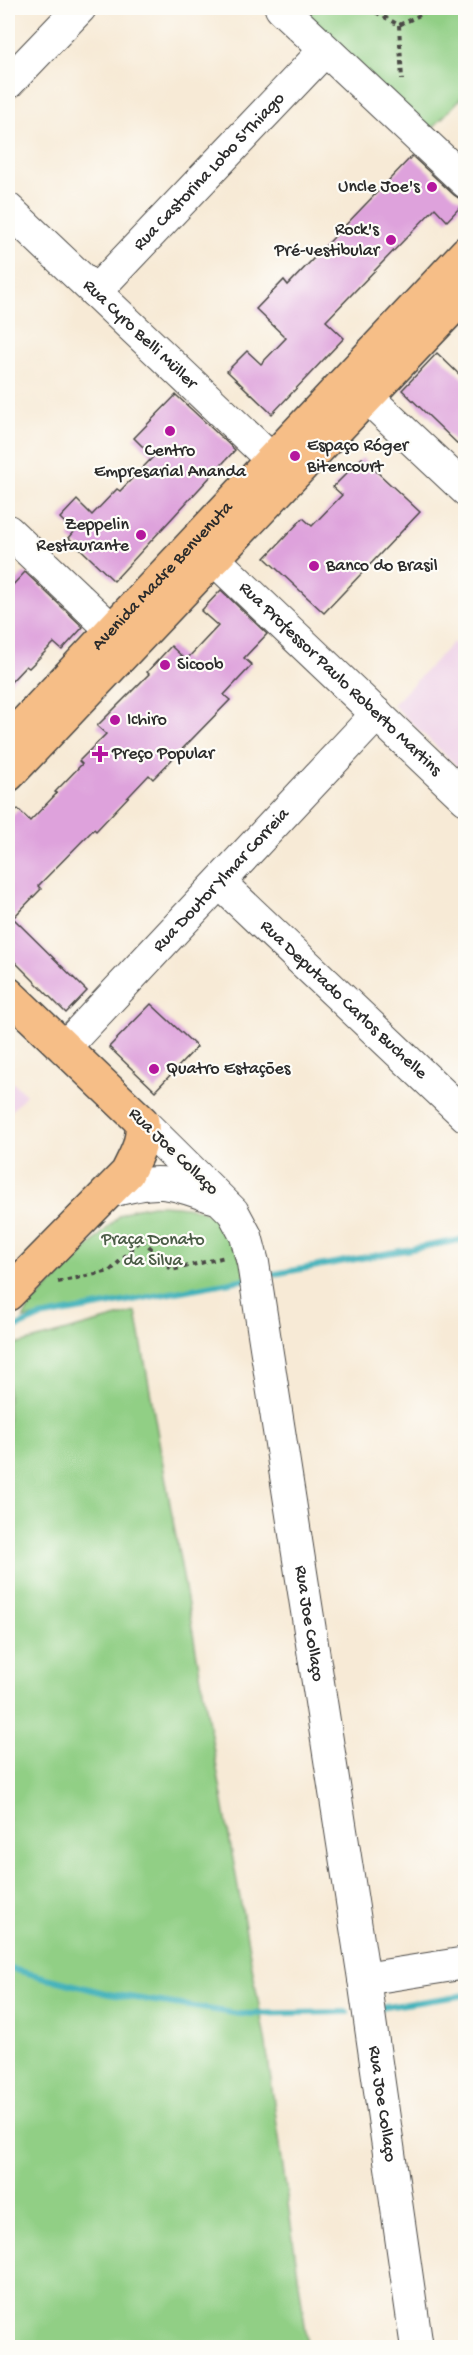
<svg xmlns="http://www.w3.org/2000/svg" width="473" height="2355" viewBox="0 0 473 2355" font-family="'Gochi Hand',sans-serif">
	<style>
		.built { fill: #eed0e7 }
		.green { fill: #91cf85; stroke: #5e7d58; stroke-width: 1.5 }
		.lines { fill: none; stroke-linecap: round; stroke-linejoin: round }
		.stream { stroke: #41b1ba; stroke-width: 6 }
		.building { fill: #dea2dc }
		.minor-casing { stroke: #4a4845; stroke-width: 34 }
		.major-casing { stroke: #4a4845; stroke-width: 36 }
		.path { stroke: #4a4845; stroke-width: 4; stroke-dasharray: 4.5 4.5; stroke-linecap: butt }
		.minor { stroke: #fff; stroke-width: 32 }
		.major { stroke: #f6be87; stroke-width: 33 }
		.poi-dot { fill: #b5179e; stroke: #fdfcf7; stroke-width: 2 }
		.labels { text-anchor: middle; dominant-baseline: central; stroke-width: 4.5; stroke-linejoin: round; paint-order: stroke }
		.street-label { font-size: 18px; fill: #2b2b2b; stroke: #fdfcf7 }
		.poi-label { font-size: 18px; fill: #2b2b2b; stroke: #fdfcf7; text-anchor: start }
		.park-label { font-size: 18px; fill: #4a5c46; stroke: #fdfcf7 }
	</style>
	<rect width="100%" height="100%" fill="#fdfcf7"/>
	<filter id="ink" filterUnits="userSpaceOnUse"><feTurbulence type="fractalNoise" baseFrequency=".0167" numOctaves="2"/><feDisplacementMap in="SourceGraphic" scale="12" xChannelSelector="R" yChannelSelector="G"/><feConvolveMatrix kernelMatrix="1 2 1 2 8 2 1 2 1" color-interpolation-filters="sRGB"/></filter>
	<filter id="wash" filterUnits="userSpaceOnUse"><feTurbulence type="fractalNoise" baseFrequency=".008" numOctaves="4" result="noise"/><feDisplacementMap in="SourceGraphic" scale="24" xChannelSelector="R" yChannelSelector="G"/><feGaussianBlur stdDeviation="1.35" result="paint"/><feColorMatrix in="noise" values="0 0 0 0 0 0 0 0 0 0 0 0 0 0 0 0 0 1.4 0 .05"/><feComposite in="paint" operator="in"/></filter>
	<g filter="url(#wash)">
		<rect width="100%" height="100%" fill="#f7ead6"/>
		<g class="built">
			<polygon points="453,642 465,654 465,774 393,705"/>
			<polygon points="8,1078 26,1095 8,1115"/>
		</g>
		<g class="green">
			<polygon points="291,8 465,8 465,94 425,136"/>
			<path d="M152,1205C176,1205 214,1206 228,1231C237,1245 241,1264 247,1279L23,1319L30,1306L120,1215L133,1209Z"/>
			<polygon points="136,1312 266,2045 308,2347 8,2347 8,1347"/>
		</g>
		<g class="lines">
			<g class="stream">
				<polyline points="263,1276 466,1239"/>
				<polyline points="8,1331 40,1317 247,1279"/>
				<polyline points="8,1968 109,1994 240,2014 347,2012"/>
				<polyline points="379,2008 466,1995"/>
			</g>
		</g>
		<g id="blocks">
			<g class="building">
				<polygon points="412,156 454,195 465,202 447,221 435,208 326,321 344,338 272,414 227,371 247,351 261,364 286,338 256,309 284,280 288,285"/>
				<polygon points="437,353 465,380 465,451 402,390"/>
				<polygon points="176,395 235,450 114,581 69,538 74,532 60,518 77,500 92,515 117,489 120,491 153,457 134,438"/>
				<polygon points="362,458 420,512 324,613 265,558 303,518 312,526 342,495 333,487"/>
				<polygon points="25,572 83,627 62,650 54,643 29,668 26,666 8,685 8,590"/>
				<polygon points="221,590 267,634 244,658 252,665 224,695 230,700 153,779 149,775 96,831 94,829 38,886 41,889 13,918 87,991 66,1013 8,955 8,820 18,809 30,821 57,793 55,792 82,764 79,761 106,734 97,726 149,674 147,672 171,646 186,660 218,626 201,611"/>
				<polygon points="151,1004 197,1047 155,1091 109,1047"/>
			</g>
		</g>
	</g>
	<g filter="url(#ink)">
		<use href="#blocks" fill-opacity="0" stroke="#4a4845" stroke-width="1.5"/>
		<g class="lines">
			<g class="minor-casing">
				<g id="minor">
					<polyline points="281,8 466,182"/>
					<polyline points="8,83 80,8"/>
					<path id="s1" d="M8,209L272,460"/>
					<path id="s2" d="M95,292L325,50"/>
					<polyline points="367,397 466,490"/>
					<polyline points="8,531 112,630"/>
					<path id="s3" d="M214,559L466,799"/>
					<path id="s4" d="M220,883L466,1116"/>
					<path id="s5" d="M64,1048L377,714"/>
					<path id="s6" d="M142,1122L233,1212L246,1236L253,1263L364,1979L417,2348"/>
					<path d="M111,1191C159,1178 167,1181 213,1197"/>
					<polyline points="364,1979 466,1963"/>
				</g>
			</g>
			<g class="major-casing">
				<g id="major">
					<path id="s7" d="M8,741L466,253"/>
					<polyline points="8,775 466,293"/>
					<path d="M8,994L142,1122C144,1142 136,1155 127,1173L8,1294"/>
				</g>
			</g>
			<g class="path">
				<polyline points="368,8 399,25 424,13 426,8"/>
				<polyline points="399,25 402,80"/>
				<polyline points="58,1282 110,1271 142,1239 172,1270 225,1257"/>
			</g>
			<use href="#minor" class="minor"/>
			<use href="#major" class="major"/>
		</g>
	</g>
	<g class="poi-dot">
		<circle cx="432" cy="187" r="6"/>
		<circle cx="391" cy="240" r="6"/>
		<circle cx="170" cy="431" r="6"/>
		<circle cx="295" cy="456" r="6"/>
		<circle cx="141" cy="535" r="6"/>
		<circle cx="314" cy="566" r="6"/>
		<circle cx="165" cy="665" r="6"/>
		<circle cx="115" cy="720" r="6"/>
		<path d="M97 745h6v6h6v6h-6v6h-6v-6h-6v-6h6z"/>
		<circle cx="154" cy="1069" r="6"/>
	</g>
	<g class="labels">
		<g class="street-label">
			<text stroke="none"><textPath href="#s2" startOffset="166">Rua Castorina Lobo S'Thiago</textPath></text>
			<text stroke="none"><textPath href="#s1" startOffset="182">Rua Cyro Belli Müller</textPath></text>
			<text stroke="none"><textPath href="#s7" startOffset="226">Avenida Madre Benvenuta</textPath></text>
			<text stroke="none"><textPath href="#s3" startOffset="174">Rua Professor Paulo Roberto Martins</textPath></text>
			<text stroke="none"><textPath href="#s5" startOffset="230">Rua Doutor Ylmar Correia</textPath></text>
			<text stroke="none"><textPath href="#s4" startOffset="170">Rua Deputado Carlos Buchelle</textPath></text>
			<text transform="translate(173 1152) rotate(44)">Rua Joe Collaço</text>
			<text stroke="none"><textPath href="#s6" startOffset="548">Rua Joe Collaço</textPath></text>
			<text stroke="none"><textPath href="#s6" startOffset="1034">Rua Joe Collaço</textPath></text>
		</g>
		<g class="poi-label">
			<text x="420" y="187" text-anchor="end">Uncle Joe's</text>
			<text x="379" y="230" text-anchor="end">Rock's<tspan x="379" dy="21">Pré-vestibular</tspan></text>
			<text x="307" y="446">Espaço Róger<tspan x="307" dy="21">Bitencourt</tspan></text>
			<text x="170" y="451" text-anchor="middle">Centro<tspan x="170" dy="21">Empresarial Ananda</tspan></text>
			<text x="129" y="525" text-anchor="end">Zeppelin<tspan x="129" dy="21">Restaurante</tspan></text>
			<text x="326" y="566">Banco do Brasil</text>
			<text x="177" y="665">Sicoob</text>
			<text x="127" y="720">Ichiro</text>
			<text x="112" y="754">Preço Popular</text>
			<text x="166" y="1069">Quatro Estações</text>
		</g>
		<g class="park-label">
			<text x="153" y="1240">Praça Donato<tspan x="153" dy="21">da Silva</tspan></text>
		</g>
	</g>
	<rect width="473" height="2355" fill="none" stroke="#fdfcf7" stroke-width="30"/>
</svg>
